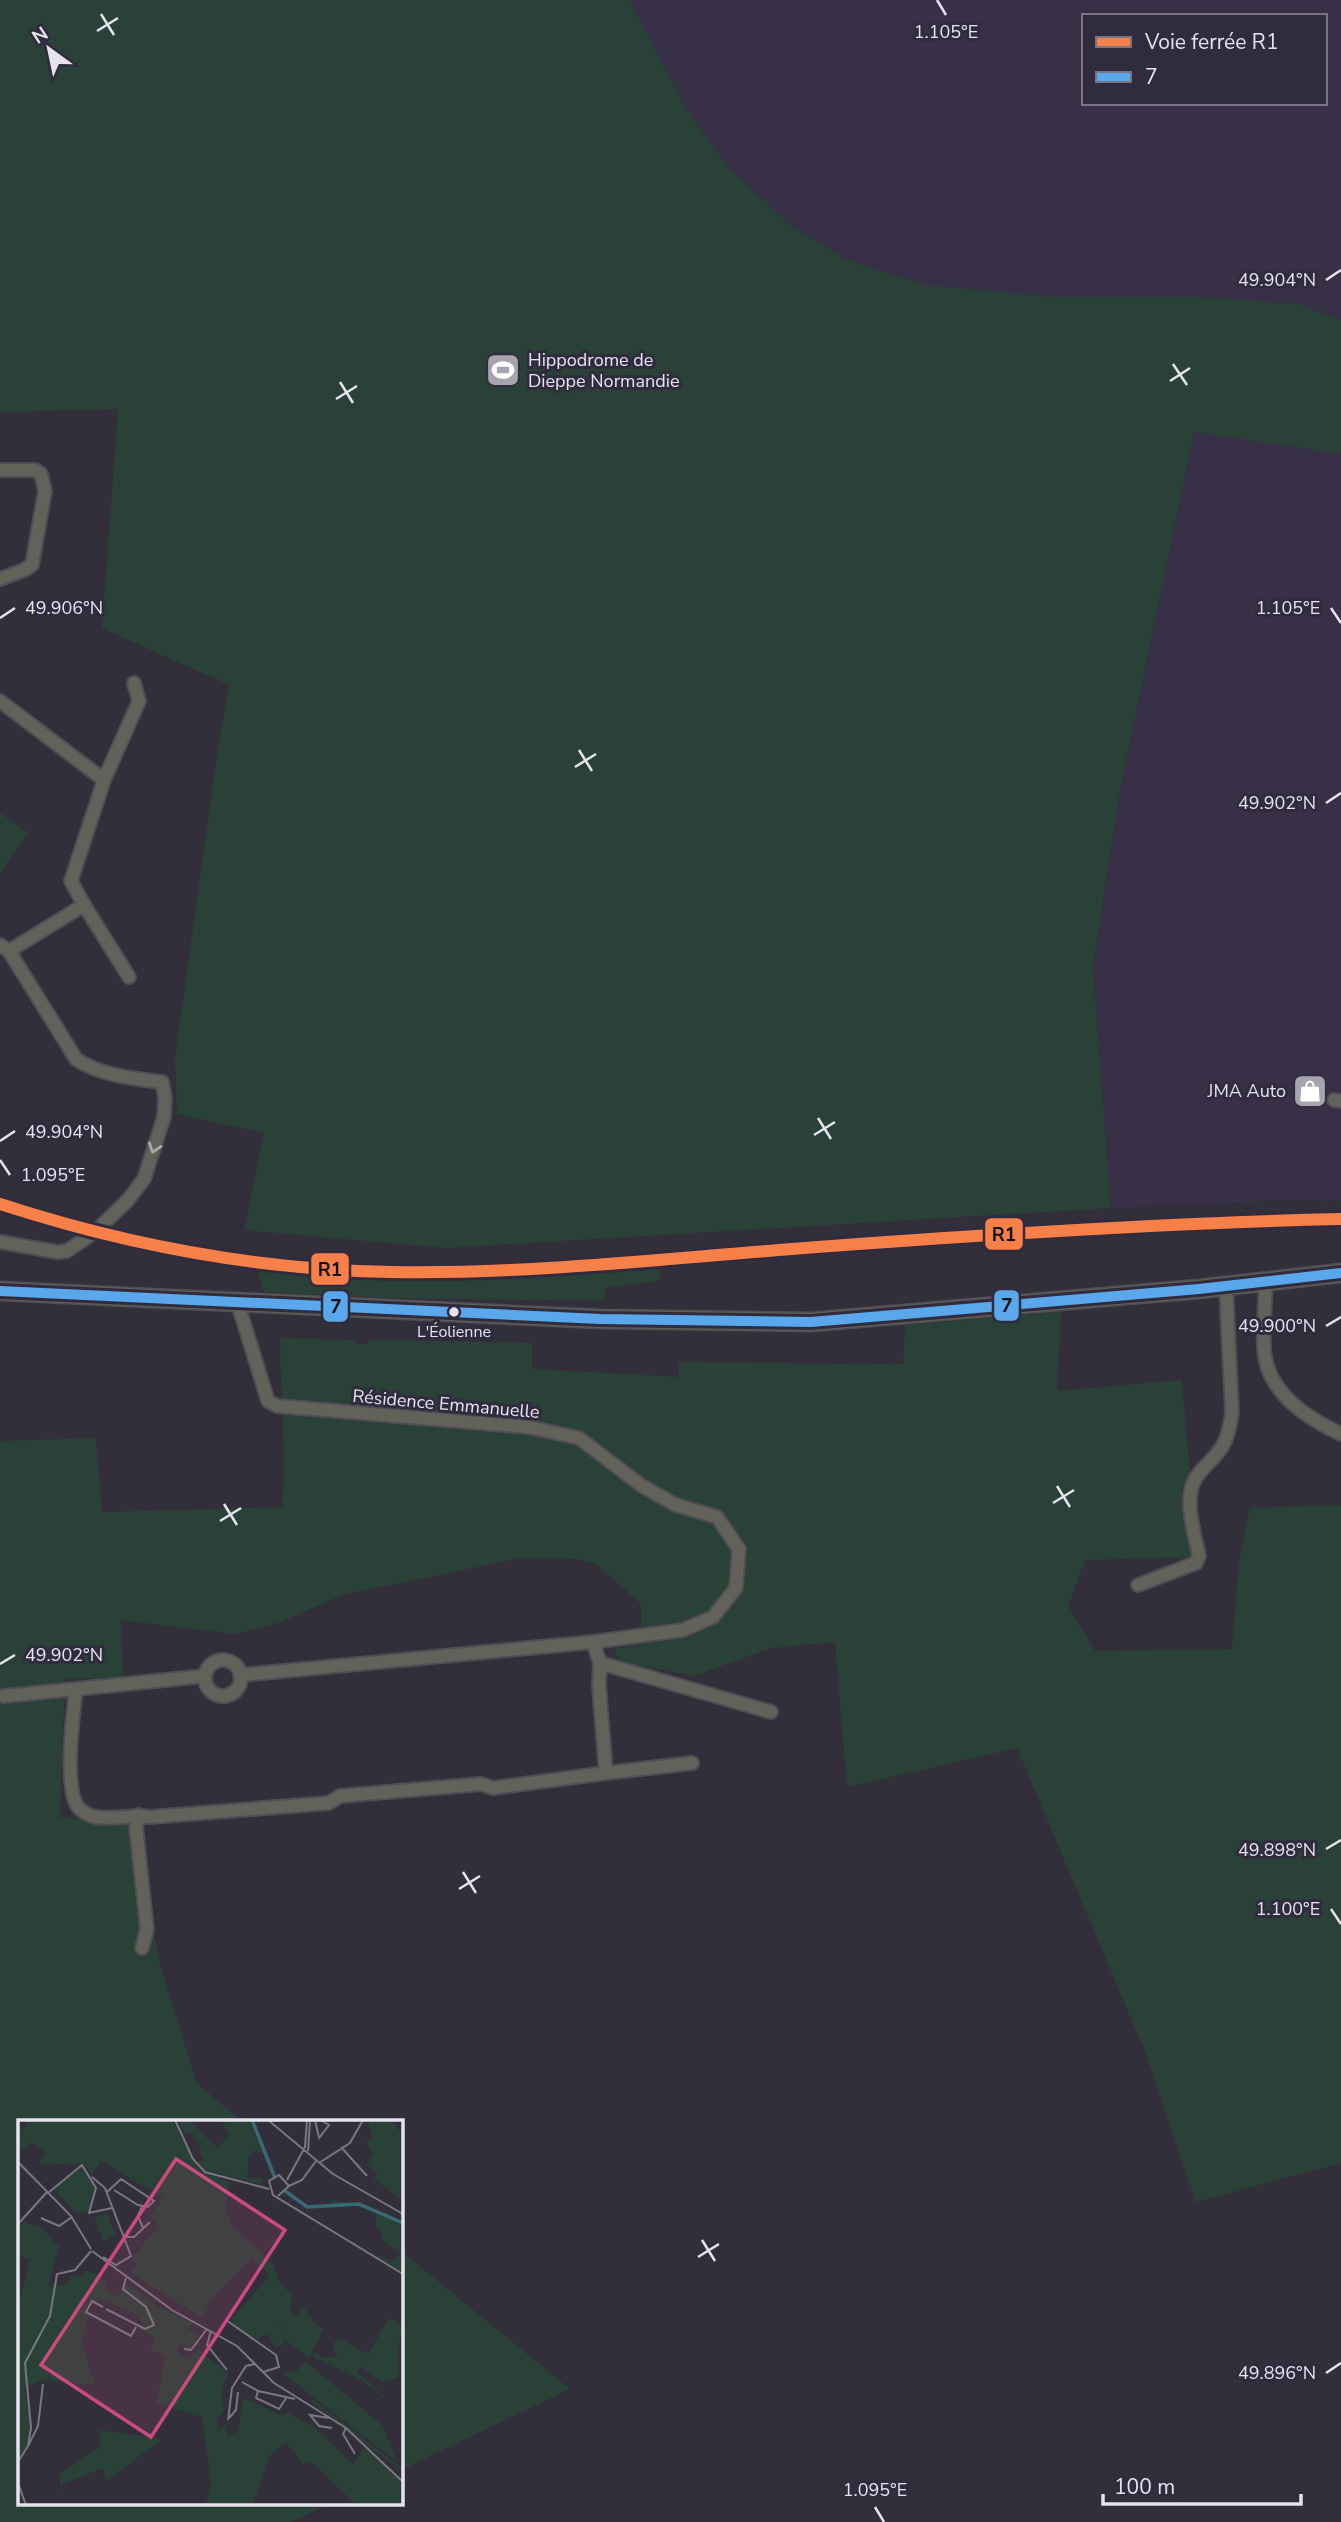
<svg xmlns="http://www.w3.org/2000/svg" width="1341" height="2522" viewBox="0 0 1341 2522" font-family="'Nunito Sans',sans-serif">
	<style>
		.built { fill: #373047; fill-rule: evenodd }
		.green { fill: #294137 }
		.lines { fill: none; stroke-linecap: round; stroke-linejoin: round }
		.minor-casing { stroke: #504d56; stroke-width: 16 }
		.secondary-casing { stroke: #504d56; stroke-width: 21 }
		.minor { stroke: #62625a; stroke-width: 12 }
		.secondary { stroke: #616256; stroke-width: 18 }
		.bus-1-casing { stroke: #312b3e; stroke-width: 16 }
		.bus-1 { stroke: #5aa8eb; stroke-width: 10 }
		.rail-1-casing { stroke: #312b3e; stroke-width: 18 }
		.rail-1 { stroke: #f78048; stroke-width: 12 }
		.oneway { stroke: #aba9ac }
		.ticks { fill: none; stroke: #e6e3ef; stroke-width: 2.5 }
		.bus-dot { fill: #e6e3ef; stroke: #312b3e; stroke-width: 2.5 }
		.labels { text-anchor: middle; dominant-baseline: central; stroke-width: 6; stroke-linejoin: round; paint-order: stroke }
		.bus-label { font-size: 16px; fill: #e6e3ef; stroke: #312b3e }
		.poi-label { font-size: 18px; fill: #e6e3ef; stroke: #312b3e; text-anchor: start }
		.street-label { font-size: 18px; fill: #e6e3ef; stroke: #312b3e }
		.inset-river { fill: none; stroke: #376b78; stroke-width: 3.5 }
		.inset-road { fill: none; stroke: #7a7782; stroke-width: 2 }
		.view { fill: #cb4b80; fill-opacity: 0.15; stroke: #cb4b80; stroke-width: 3.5 }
		.inset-edge { fill: none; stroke: #e6e3ef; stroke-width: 3.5 }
		.ticks-label { font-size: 18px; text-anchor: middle; fill: #e6e3ef; stroke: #312b3e; stroke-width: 6; stroke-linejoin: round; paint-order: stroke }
		.line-badge { stroke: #312b3e; stroke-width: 2.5 }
		.pale-badge-label { font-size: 19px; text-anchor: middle; font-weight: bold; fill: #111 }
	</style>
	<rect width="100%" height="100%" fill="#322f3a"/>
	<g class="built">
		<path d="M629,0H1341V320L1298,304L1202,297H1049L927,285L847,260L790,225L727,166L685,106ZM1084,16H1325V103H1084Z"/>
		<polygon points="1194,431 1341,454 1341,1201 1288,1200 1111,1208 1093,968 1120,791"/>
		<polygon points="1341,1214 1341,1225 1118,1235 470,1279 302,1274 256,1267 252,1255 358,1265 497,1264 1033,1226 1224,1215"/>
	</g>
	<g class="green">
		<polygon points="0,0 629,0 685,106 727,166 790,225 847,260 927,285 1049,297 1202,297 1298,304 1341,320 1341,454 1194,432 1120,791 1093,968 1111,1208 445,1248 244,1230 264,1133 177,1114 175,1058 218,748 229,685 102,628 118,409 0,412"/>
		<polygon points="0,813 29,833 0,873"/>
		<path d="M658,1266L661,1280L606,1288L604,1301L390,1298L264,1292L256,1267C390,1287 524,1276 658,1266Z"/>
		<path d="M1061,1312L1057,1391L1182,1380L1190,1474L1182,1490L1193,1557L1085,1560L1068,1606L1095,1651L1232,1649L1239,1560L1250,1508L1341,1505V2163L1196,2202L1148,2059L1017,1748L847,1787L835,1642L772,1648L694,1676L623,1663L615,1655L616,1648L641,1644V1604L596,1564L575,1559L521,1558L342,1595L281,1622L235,1634L121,1620L123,1678L65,1679L60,1817L136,1826L159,1961L197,2084L243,2121H19V2503H332L291,2522H0V1441L96,1438L102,1512L282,1507C287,1451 280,1394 280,1338L354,1340L357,1344H368L370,1340L532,1343V1369L679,1377V1362L903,1364L905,1325Z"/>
		<polygon points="401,2251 570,2389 401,2470"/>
	</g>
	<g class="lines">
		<g class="minor-casing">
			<g id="minor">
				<polyline points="0,470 35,470 41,474 45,491 32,565 24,570 0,579"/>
				<polyline points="0,701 104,780"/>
				<polyline points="84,905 129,977"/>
				<path d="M0,945L9,951L76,1059C99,1075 134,1079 162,1082L165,1097L164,1117L144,1179L128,1200L95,1232L67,1251L57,1252L0,1242"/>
				<polyline points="9,951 84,905 71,881 104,780 139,701 134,683"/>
				<polyline points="1334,1100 1341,1101"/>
				<path d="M1266,1282C1265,1304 1263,1327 1264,1348C1266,1392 1306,1418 1341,1434"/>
				<polyline points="237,1301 268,1401 277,1406 528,1427 579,1438 642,1486 676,1505 717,1517 739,1549 736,1588 713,1617 683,1630 593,1642 240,1675"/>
				<path d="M1138,1585L1196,1563L1199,1556C1195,1536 1187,1511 1191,1490C1195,1470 1214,1462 1223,1445C1229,1435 1230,1424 1232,1413L1226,1286"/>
				<polyline points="593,1642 600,1663 771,1712"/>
				<circle cx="223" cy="1678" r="18"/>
				<path d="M205,1676L76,1689C73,1713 64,1788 78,1807C82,1812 90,1816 96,1817C114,1820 133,1814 150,1817L329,1803L340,1796L481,1784L493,1788L606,1773L599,1686L600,1663"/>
				<polyline points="4,1696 76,1689"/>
				<polyline points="606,1773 692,1763"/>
				<polyline points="139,1815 136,1827 147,1929 142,1948"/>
			</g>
		</g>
		<g class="secondary-casing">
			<polyline id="secondary" points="0,1291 600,1319 811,1322 1199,1289 1341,1273"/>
		</g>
		<use href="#minor" class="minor"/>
		<use href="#secondary" class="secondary"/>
		<g class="bus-1-casing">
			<polyline id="bus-1" points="0,1291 600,1319 811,1322 1199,1289 1341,1273"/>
		</g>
		<use href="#bus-1" class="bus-1"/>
		<g class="rail-1-casing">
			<path id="rail-1" d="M0,1204C126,1245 260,1270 393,1272C526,1274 660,1259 792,1249C975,1235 1158,1223 1341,1219"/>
		</g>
		<use href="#rail-1" class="rail-1"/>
	</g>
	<defs><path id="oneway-chevron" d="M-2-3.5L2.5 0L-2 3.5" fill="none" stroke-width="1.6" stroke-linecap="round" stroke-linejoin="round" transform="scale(1.75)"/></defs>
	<use class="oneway" href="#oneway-chevron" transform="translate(154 1148) rotate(108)"/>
	<path class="ticks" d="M937,0L946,15M101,14L114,35M97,31L118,18M1326,280L1341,270M1173,364L1187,385M1170,381L1190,368M340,382L353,403M336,399L357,386M1331,608L1341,623M0,618L15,608M579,750L592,771M575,767L596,754M1326,803L1341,793M818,1118L831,1139M814,1135L835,1122M0,1141L15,1131M0,1160L10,1175M1326,1326L1341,1317M1057,1486L1070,1507M1053,1503L1074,1490M224,1504L237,1525M220,1521L241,1508M0,1664L15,1655M1326,1849L1341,1840M463,1872L476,1893M459,1889L480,1876M1331,1909L1341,1924M702,2240L715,2261M698,2257L719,2244M1326,2373L1341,2363M875,2507L884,2522"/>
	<defs>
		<g id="stadium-square" transform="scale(1.75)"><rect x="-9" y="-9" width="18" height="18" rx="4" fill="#a7a4b0" stroke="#312b3e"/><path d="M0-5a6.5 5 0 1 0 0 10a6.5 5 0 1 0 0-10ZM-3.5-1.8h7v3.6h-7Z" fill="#fff"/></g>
		<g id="shop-square" transform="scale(1.75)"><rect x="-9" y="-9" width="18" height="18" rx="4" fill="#a7a4b0" stroke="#312b3e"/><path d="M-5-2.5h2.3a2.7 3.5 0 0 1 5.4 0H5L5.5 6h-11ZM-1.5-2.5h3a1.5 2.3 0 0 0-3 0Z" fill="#fff"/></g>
	</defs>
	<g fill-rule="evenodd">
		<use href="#stadium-square" x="503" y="370"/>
		<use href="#shop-square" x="1310" y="1091"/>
	</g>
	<circle class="bus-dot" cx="454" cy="1312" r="6"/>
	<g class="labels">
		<g class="bus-label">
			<text x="454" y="1332">L'Éolienne</text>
		</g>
		<g class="poi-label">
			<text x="528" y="360">Hippodrome de<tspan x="528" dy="21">Dieppe Normandie</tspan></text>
			<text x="1286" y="1091" text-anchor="end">JMA Auto</text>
		</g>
		<g class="street-label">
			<text transform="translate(446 1404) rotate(5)">Résidence Emmanuelle</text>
		</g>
	</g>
	<g transform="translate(18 2120)">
		<rect width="385" height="385" fill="#322f3a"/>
		<path d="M11,0H154L180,48L211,63L208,91L213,105L255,143L262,164L274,174L272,190L278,197L285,186L298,206L306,208L293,235L290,237L267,220L259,197L267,224L257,228L250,213L238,220L212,201L252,155L233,138L196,176L184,197L112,153L119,146L113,139L116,135L140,107L132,96L145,78L83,41L74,55L65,43L25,45L21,41L27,34L19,25L13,23L6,31L0,26V7L5,10ZM160,0H171L200,29L211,13L205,7L209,0H231L245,33L237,30L231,37L229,58H245V65L188,50L180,42L186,40L180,28L184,26L171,12L167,15ZM349,0H375L381,11L385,9V80L355,59L359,55L349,44L355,34L348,22L355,18ZM64,46L77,67L70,93L58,92L35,68ZM313,80L348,85L385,101V152L354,133L376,141L382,133L362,118L365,113L357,106L359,93L331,84H314ZM89,93L98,116L85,121L76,98ZM7,102L23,107L41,127L30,166L50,164L53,155L65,157L66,151H71L89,162L86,168L100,177L109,163L140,187L175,203L170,209L181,215L172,230L163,224L159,232L171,239L180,229L210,254L203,270L206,292L199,299L200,310L208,305L209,316L220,312L225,278L265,296L268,292L295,306L335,344L348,327L385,364V385H339L292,341L285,345L268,322L250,338L235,385H188L193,363L184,297L138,283L148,236L132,230L138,218L120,208L125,204L117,194L81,178L78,183L73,180L66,190L72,196L63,220L77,265L25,260L6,267L12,298L11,322L0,340V187L12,140L0,135V107ZM371,198L385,206L380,228L381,257L365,263L343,247L340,252L374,284L343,260L295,236L296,232L307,238L320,236L314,226L320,217L350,234ZM288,242L365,306L379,342L264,253L278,251ZM293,278L385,349V352L293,282ZM81,310L145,319L88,361L85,348L44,364V385L42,353L82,327Z" fill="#294137"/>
		<path class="inset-river" d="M234,0L257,58M266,70L289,87L341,84L385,103"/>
		<path class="inset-road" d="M157,0L175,39L187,52L251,69M250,0L315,54L385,94M297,0L301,18L311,5L302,0M323,27L349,56M290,31L292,1M0,42L53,96L73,129M301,43L332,23L345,0M74,57L87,68L113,136L98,145L85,137M269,60L287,27L289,0M271,66L284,60L298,41M89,72L103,59L136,81L130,87L120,85L96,70M30,73L64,45L78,68L71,93L94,88M260,76L271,66L261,55L251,61L255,75L385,154M124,86L120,96L125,108M23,98L41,106L54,97M0,104L29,72M108,117H116L132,102M74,131L154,190L219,226L256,263L328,308L385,362M85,187L74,181L68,192L113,216L118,207M88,189L127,209L136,205L128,187L105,169L108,158M208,200L258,235L261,247L245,252M193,211L189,225L209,250M166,229L173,230L189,209M224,262L240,271L277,279M240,271L238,278L261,289L268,278M211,298L218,290L220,272M311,298L292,295L301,306L314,308M210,300L214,268L228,246L237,244M328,308L325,314L337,334M10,326L20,306L25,264M0,342L10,326L13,308L7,243L32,196L39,154L57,150L73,131M0,363L8,385"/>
		<path class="view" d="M158,39L267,110L133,317L23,245Z"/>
		<rect width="385" height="385" class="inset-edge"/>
	</g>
	<g class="ticks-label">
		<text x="946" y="38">1.105°E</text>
		<text x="1277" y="286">49.904°N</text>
		<text x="1288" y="614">1.105°E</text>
		<text x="64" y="614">49.906°N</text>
		<text x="1277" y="809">49.902°N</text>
		<text x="64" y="1138">49.904°N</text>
		<text x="53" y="1181">1.095°E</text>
		<text x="1277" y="1332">49.900°N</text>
		<text x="64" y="1661">49.902°N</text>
		<text x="1277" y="1856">49.898°N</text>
		<text x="1288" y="1915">1.100°E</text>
		<text x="1277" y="2379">49.896°N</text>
		<text x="875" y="2496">1.095°E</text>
	</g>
	<g class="line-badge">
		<rect x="984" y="1217" width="40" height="34" rx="7" fill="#f78048"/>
		<rect x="310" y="1252" width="40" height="34" rx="7" fill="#f78048"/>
		<rect x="993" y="1289" width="27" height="33" rx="7" fill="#5aa8eb"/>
		<rect x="322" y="1290" width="27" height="33" rx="7" fill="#5aa8eb"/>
	</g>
	<g class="pale-badge-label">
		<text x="1004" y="1241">R1</text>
		<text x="330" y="1276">R1</text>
		<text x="1007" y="1312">7</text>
		<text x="336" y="1313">7</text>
	</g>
	<rect x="1082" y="14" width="245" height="91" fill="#312b3e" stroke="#797585" stroke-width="2"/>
	<rect x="1096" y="37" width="35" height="10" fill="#f78048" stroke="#797585" stroke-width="2"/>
	<text x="1145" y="49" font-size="21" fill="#e6e3ef">Voie ferrée R1</text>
	<rect x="1096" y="72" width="35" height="10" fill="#5aa8eb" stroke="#797585" stroke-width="2"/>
	<text x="1145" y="84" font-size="21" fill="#e6e3ef">7</text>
	<g transform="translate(49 49) rotate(327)" stroke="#312b3e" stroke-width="5" paint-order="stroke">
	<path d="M0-5L12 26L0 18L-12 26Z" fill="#e6e3ef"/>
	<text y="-10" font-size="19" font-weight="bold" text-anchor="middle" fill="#e6e3ef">N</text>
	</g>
	<path d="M1103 2494v10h198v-10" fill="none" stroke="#e6e3ef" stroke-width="3.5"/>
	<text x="1114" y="2494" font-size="21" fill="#e6e3ef" stroke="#312b3e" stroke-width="5" paint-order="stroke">100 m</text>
</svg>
